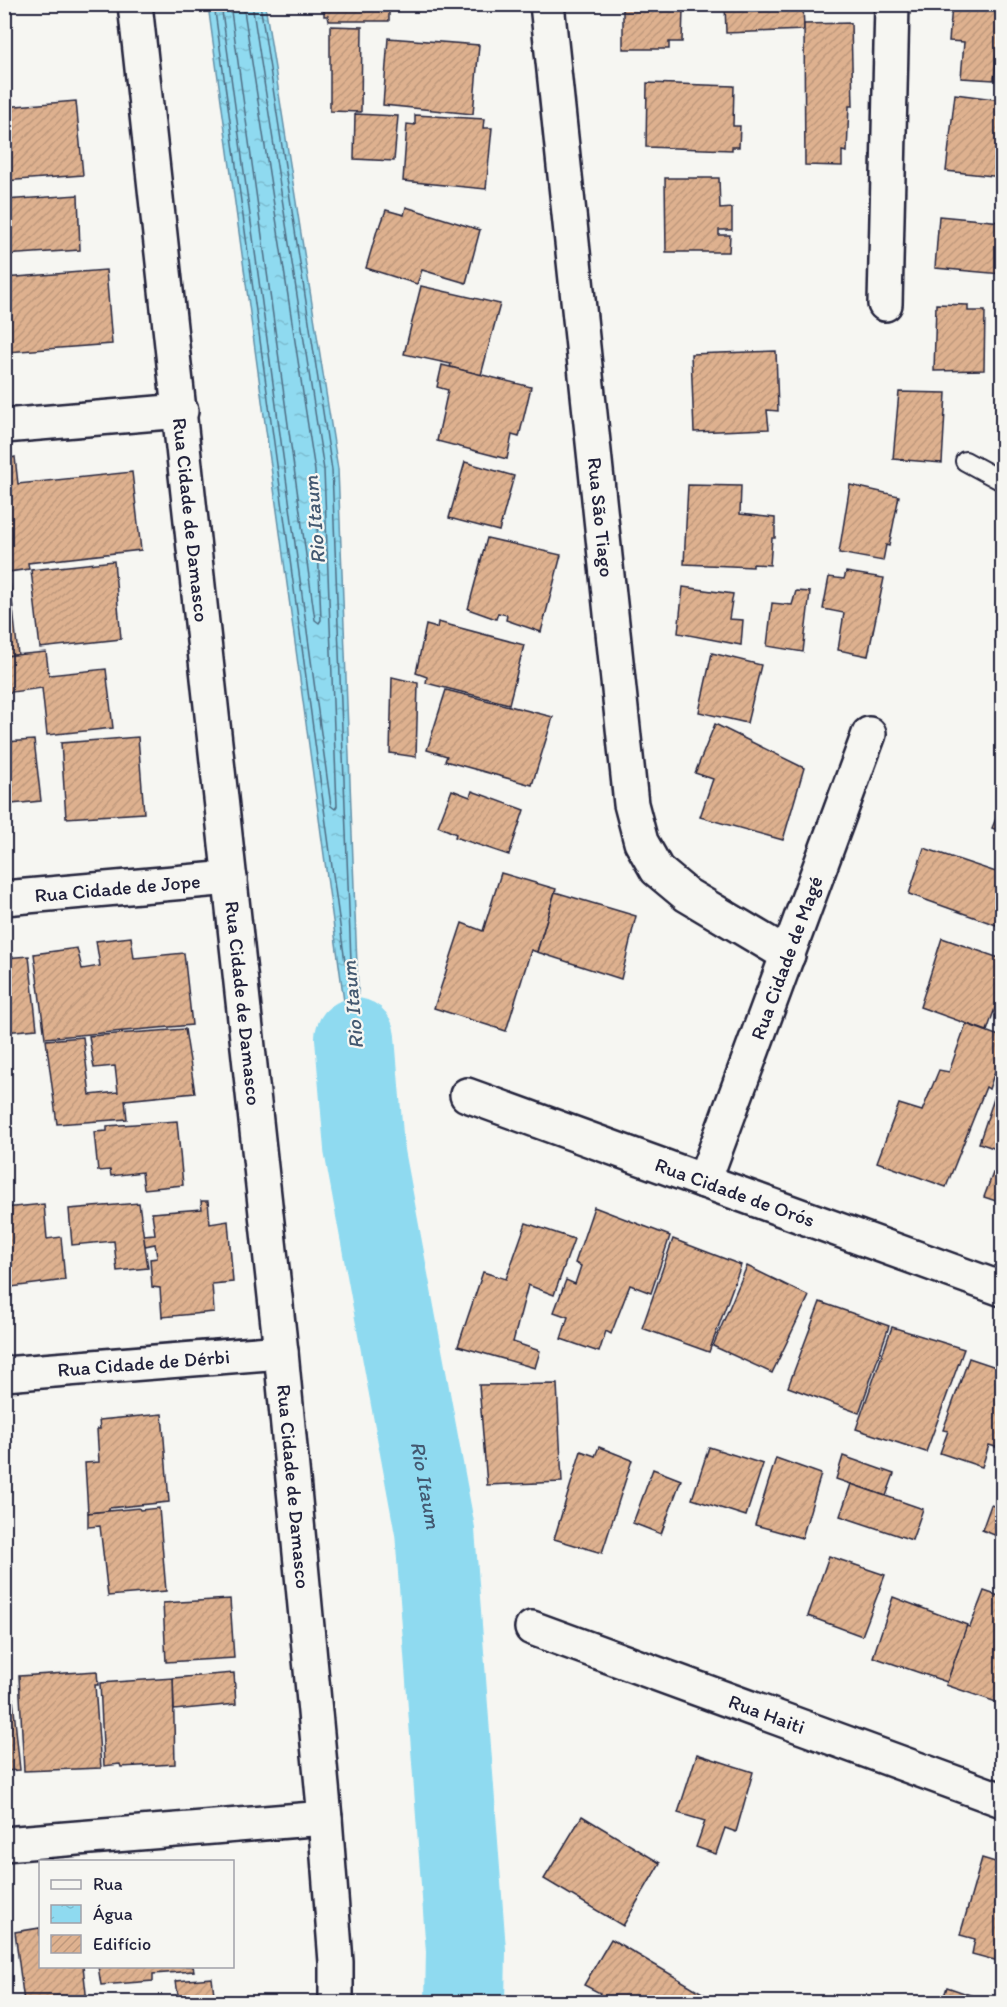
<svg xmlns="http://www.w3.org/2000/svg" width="1007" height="2007" viewBox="0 0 1007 2007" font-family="Itim,sans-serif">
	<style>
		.water { fill: url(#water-ripples); stroke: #6390a8; stroke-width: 1.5 }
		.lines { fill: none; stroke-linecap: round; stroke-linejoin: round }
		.shore { stroke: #4e6c83; stroke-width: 1.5 }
		.river { stroke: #8fdaf0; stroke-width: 80 }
		.building { fill: url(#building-hatch); stroke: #22223b; stroke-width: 1.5 }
		.lane-casing { stroke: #22223b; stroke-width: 22 }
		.street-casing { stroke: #22223b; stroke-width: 38 }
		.lane { stroke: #f6f6f2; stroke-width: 18 }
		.street { stroke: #f6f6f2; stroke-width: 33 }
		.labels { text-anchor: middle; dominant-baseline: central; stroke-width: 4.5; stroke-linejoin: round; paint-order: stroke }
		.street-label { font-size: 20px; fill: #22223b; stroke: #f6f6f2 }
		.water-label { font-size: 21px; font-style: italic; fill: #435971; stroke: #f6f6f2 }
	</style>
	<defs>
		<pattern id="water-ripples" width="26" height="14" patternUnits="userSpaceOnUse" patternTransform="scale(1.5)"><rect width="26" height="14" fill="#8fdaf0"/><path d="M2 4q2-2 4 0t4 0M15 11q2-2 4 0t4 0" fill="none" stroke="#7bbbcf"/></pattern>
		<pattern id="building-hatch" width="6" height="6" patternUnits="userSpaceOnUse" patternTransform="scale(1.5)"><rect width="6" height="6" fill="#deb18f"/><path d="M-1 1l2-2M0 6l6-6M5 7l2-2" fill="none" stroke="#be987c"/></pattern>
	</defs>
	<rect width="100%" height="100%" fill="#f6f6f2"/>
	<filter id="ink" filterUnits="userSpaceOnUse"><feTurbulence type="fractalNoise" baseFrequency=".0167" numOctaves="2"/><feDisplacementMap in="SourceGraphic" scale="12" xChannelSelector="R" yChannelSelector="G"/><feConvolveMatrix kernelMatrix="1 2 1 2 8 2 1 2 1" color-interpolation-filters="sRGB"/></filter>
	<g filter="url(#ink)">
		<polygon class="water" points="208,5 265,5 338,469 364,1148"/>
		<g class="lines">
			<g class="shore">
				<polyline points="214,4 345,962 348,964 351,961 332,470 260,4"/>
				<polyline points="221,4 331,806 335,809 337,806 324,470 252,4"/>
				<polyline points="230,4 315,620 319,623 321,620 315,471 243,4"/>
			</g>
			<path class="river" id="s1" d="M355,1038L364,1148L435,1531L466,1951L465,2002"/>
		</g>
		<g class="building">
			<polygon points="324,4 389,4 389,21 329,21 328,16 324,16"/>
			<polygon points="623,4 677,4 677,9 683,9 682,42 669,42 669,49 623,49"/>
			<polygon points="725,4 803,4 804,30 726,33"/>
			<polygon points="974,4 1002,6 994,80 961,78 964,42 949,41 952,6 975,8"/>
			<polygon points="851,23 853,106 849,106 847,152 842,151 842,166 805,165 804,24"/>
			<polygon points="330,26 362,27 361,112 330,111"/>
			<polygon points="388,38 479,45 473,114 383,105"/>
			<polygon points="647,83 734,86 733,126 740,126 739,147 732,147 732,150 646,147"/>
			<polygon points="955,94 1002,100 1002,177 946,171"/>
			<polygon points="76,101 83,175 4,181 4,107"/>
			<polygon points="355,114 398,116 394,161 354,159"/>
			<polygon points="415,115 484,119 483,128 492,128 486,189 403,181 407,124 415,125"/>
			<polygon points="665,178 719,178 720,209 732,208 732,230 719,230 719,235 730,235 729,252 666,252"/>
			<polygon points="78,195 80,250 4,255 4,200"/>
			<polygon points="406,207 480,230 466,283 422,270 417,284 366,268 378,227 380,227 386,210 404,215"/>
			<polygon points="939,216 1002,222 1002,274 935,268"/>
			<polygon points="106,270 112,344 7,352 4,278"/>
			<polygon points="421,286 500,304 481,375 450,367 451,364 404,354"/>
			<polygon points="936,304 968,305 968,311 985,311 984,370 934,371"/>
			<polygon points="776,351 778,411 767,410 769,429 694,432 691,354"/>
			<polygon points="442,365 531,387 519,437 512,435 507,459 437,441 448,390 437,387"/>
			<polygon points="899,392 946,393 942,463 893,459"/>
			<polygon points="15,457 18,484 132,472 141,550 28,563 29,569 9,572 18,655 4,656 4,460"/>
			<polygon points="465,462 514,476 499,531 449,518"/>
			<polygon points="688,485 741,486 740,514 775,518 775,538 772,538 770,565 753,564 753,567 684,564"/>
			<polygon points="850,485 899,496 889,546 886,545 883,561 839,553"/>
			<polygon points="487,538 561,555 541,632 506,620 507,615 498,613 496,619 468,609"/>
			<polygon points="114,561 121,639 40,648 31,570"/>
			<polygon points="846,572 884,578 868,656 838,650 844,613 823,609 829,577 844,579"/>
			<polygon points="683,587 733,594 729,619 743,620 741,645 678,633"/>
			<polygon points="796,591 810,592 803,652 767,646 772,603 792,605"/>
			<polygon points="438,622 524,645 509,704 426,683 427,677 416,673 426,625 437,628"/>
			<polygon points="46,652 49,675 106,669 113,728 47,735 42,688 4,693 4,656"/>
			<polygon points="712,653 761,665 747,723 699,712"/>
			<polygon points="392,677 418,683 416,757 390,753"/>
			<polygon points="446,690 553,717 532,785 445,761 447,756 427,750"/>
			<polygon points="715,724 804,768 783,840 700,817 713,779 695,773"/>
			<polygon points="138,737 144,813 66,818 61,743"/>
			<polygon points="4,738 12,804 4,805"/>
			<polygon points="34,740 41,801 12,804 5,742"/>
			<polygon points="452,790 470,797 472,791 524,810 509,855 455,837 456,834 438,826"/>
			<polygon points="1002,804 1002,832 992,828"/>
			<polygon points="924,848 1002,874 1002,917 999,926 909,894"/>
			<polygon points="501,873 556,889 537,952 531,950 506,1031 434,1008 462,923 483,931"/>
			<polygon points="555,892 636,916 621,979 537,952"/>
			<polygon points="131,937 134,958 184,953 192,1025 45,1038 34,954 77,948 82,969 100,966 96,941"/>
			<polygon points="942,938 1002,959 1002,988 987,1031 920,1007"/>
			<polygon points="29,956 37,1029 4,1032 4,958"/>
			<polygon points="966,1024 1002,1037 1002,1051 989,1089 986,1087 946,1187 877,1162 899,1104 922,1111 939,1070 949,1072"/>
			<polygon points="185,1029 195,1093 125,1100 127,1119 57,1124 46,1040 83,1037 90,1095 118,1092 115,1066 94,1068 89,1036"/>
			<polygon points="1002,1075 1002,1151 979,1143"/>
			<polygon points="177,1121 183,1185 144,1189 142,1172 111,1176 110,1170 98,1171 94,1132 107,1131 107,1126"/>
			<polygon points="993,1173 1002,1176 1002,1203 984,1197"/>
			<polygon points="201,1201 208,1201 210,1224 228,1221 233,1282 212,1284 214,1312 162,1317 160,1288 152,1287 150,1259 157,1258 155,1244 145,1246 143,1235 155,1234 152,1213 202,1209"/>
			<polygon points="139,1203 148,1268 117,1271 114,1241 72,1245 69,1209"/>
			<polygon points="44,1204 47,1239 61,1237 65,1280 4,1288 4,1208"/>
			<polygon points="594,1207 670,1236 651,1293 630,1285 611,1334 606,1331 599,1352 561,1339 568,1317 554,1312 566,1280 575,1284 581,1266 575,1263"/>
			<polygon points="526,1223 574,1239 554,1295 528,1285 513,1342 540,1351 535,1368 458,1346 483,1272 506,1279"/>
			<polygon points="673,1239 741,1265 709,1352 642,1328"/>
			<polygon points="747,1266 809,1296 772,1373 713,1346"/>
			<polygon points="820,1302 889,1326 859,1413 788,1387"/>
			<polygon points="892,1327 964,1349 926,1452 856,1429"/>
			<polygon points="969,1358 1002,1369 1002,1449 989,1445 982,1467 940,1453 948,1431 943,1430"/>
			<polygon points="557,1384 562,1482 487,1485 479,1385"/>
			<polygon points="162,1414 169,1502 109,1508 109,1511 88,1513 85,1463 99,1462 97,1429 100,1429 99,1420"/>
			<polygon points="599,1447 632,1460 602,1553 554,1539 581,1451 595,1456"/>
			<polygon points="709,1447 763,1464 746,1516 692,1499"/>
			<polygon points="843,1456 894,1474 886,1496 836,1479"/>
			<polygon points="776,1458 821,1474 802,1538 755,1525"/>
			<polygon points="653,1469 681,1480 661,1534 633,1523"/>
			<polygon points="851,1484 923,1509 912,1540 840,1516"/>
			<polygon points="991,1505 1002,1509 1002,1538 982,1530"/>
			<polygon points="139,1508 140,1510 159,1508 166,1591 108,1596 100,1526 88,1527 88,1513"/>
			<polygon points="829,1556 885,1575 862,1636 808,1616"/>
			<polygon points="984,1591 1002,1597 1002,1704 946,1685 966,1626 970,1627"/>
			<polygon points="893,1597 967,1625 947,1682 873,1657"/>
			<polygon points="230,1599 234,1658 166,1662 163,1603"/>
			<polygon points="97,1671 98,1685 95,1685 101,1768 24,1771 19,1676"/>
			<polygon points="234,1673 236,1704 174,1710 173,1678"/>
			<polygon points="173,1678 175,1764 121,1767 120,1764 104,1766 100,1683"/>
			<polygon points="11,1679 20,1770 4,1771 4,1680"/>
			<polygon points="697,1754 753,1772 736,1832 725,1828 716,1854 696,1847 705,1821 678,1813"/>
			<polygon points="582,1816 660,1863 623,1926 544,1879"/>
			<polygon points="982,1858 1002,1864 1002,1962 972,1954 975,1939 960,1935"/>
			<polygon points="40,1928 40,1966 83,1966 87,2002 24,2002 15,1932"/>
			<polygon points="611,1939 704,1994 699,2002 607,2002 598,1997 600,1993 584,1985"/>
			<polygon points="98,1966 193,1966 194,1971 153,1974 153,1981 101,1985"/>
			<polygon points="212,1978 215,2002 179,2002 176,1981"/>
			<polygon points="947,1987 988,2001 987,2002 942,2002"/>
		</g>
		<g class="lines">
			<g class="lane-casing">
				<polyline id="lane" points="965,461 1002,481"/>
			</g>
			<g class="street-casing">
				<g id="street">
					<path id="s2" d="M135,4L281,1352L325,1818L336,1962V2002"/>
					<path id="s3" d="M547,4L631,804L641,842L657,870L687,895L788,955"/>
					<polyline points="885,304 892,4"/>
					<polyline points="4,426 181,411"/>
					<path id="s4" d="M4,898L230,878"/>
					<path id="s5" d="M467,1095L1002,1289"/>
					<path id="s6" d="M704,1181L869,734"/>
					<path id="s7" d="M4,1374L281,1352"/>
					<path id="s8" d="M532,1628L1002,1800"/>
					<polyline points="4,1844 325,1818"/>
				</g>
			</g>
			<use href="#lane" class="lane"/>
			<use href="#street" class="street"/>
		</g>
	</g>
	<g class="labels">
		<g class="street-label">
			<text stroke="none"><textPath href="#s3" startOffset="516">Rua São Tiago</textPath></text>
			<text stroke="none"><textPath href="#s2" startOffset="519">Rua Cidade de Damasco</textPath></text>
			<text stroke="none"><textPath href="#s4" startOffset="114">Rua Cidade de Jope</textPath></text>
			<text stroke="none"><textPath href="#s6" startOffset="238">Rua Cidade de Magé</textPath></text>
			<text stroke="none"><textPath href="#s2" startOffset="1005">Rua Cidade de Damasco</textPath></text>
			<text stroke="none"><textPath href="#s5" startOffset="285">Rua Cidade de Orós</textPath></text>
			<text stroke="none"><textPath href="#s7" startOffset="140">Rua Cidade de Dérbi</textPath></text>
			<text stroke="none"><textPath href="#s2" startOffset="1491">Rua Cidade de Damasco</textPath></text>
			<text stroke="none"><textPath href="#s8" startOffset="250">Rua Haiti</textPath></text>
		</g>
		<g class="water-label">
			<text transform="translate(314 520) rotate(-95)">Rio Itaum</text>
			<text transform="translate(352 1005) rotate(-95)">Rio Itaum</text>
			<text stroke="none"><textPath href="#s1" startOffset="453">Rio Itaum</textPath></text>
		</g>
	</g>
	<rect width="1007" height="2007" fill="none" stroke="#f6f6f2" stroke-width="24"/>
	<rect x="12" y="12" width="983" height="1983" fill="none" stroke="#22223b" stroke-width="2" filter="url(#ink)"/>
	<rect x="39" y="1860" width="195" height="108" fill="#f6f6f2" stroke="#a1a1a9" stroke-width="1.5"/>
	<rect x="51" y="1880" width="30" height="9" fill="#f6f6f2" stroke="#a1a1a9" stroke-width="1.5"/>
	<text x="93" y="1890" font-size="18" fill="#22223b">Rua</text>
	<rect x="51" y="1905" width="30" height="18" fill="url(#water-ripples)" stroke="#a1a1a9" stroke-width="1.5"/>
	<text x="93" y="1920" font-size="18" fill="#22223b">Água</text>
	<rect x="51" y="1935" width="30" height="18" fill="url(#building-hatch)" stroke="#a1a1a9" stroke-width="1.5"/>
	<text x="93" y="1950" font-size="18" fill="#22223b">Edifício</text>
</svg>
